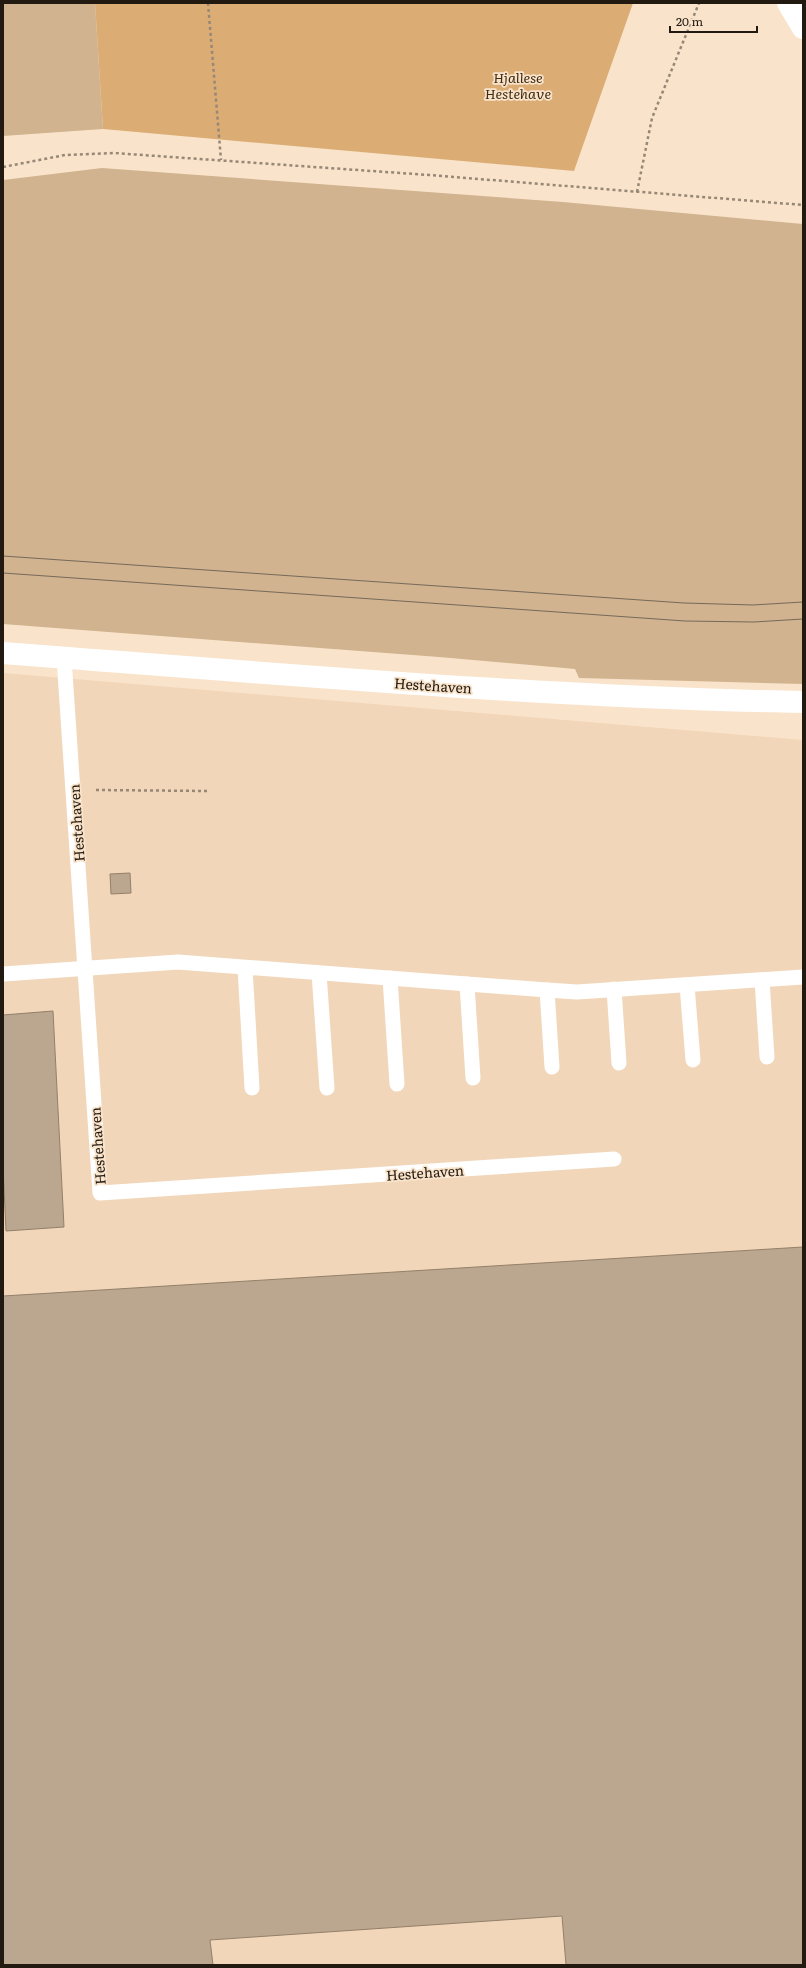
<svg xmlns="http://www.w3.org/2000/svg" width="806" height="1968" viewBox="0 0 806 1968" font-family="Literata,serif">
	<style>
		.built { fill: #f1d6b9 }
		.green { fill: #d1b38f }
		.forest { fill: #dbad75 }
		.building { fill: #bba68f; stroke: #938069 }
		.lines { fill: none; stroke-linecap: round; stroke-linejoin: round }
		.path { stroke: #968776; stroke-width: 2.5; stroke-dasharray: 3 3; stroke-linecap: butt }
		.service { stroke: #fff; stroke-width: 15 }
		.minor { stroke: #fff; stroke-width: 22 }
		.tertiary { stroke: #fff; stroke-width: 22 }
		.tram { stroke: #76695a; stroke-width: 1 }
		.labels { text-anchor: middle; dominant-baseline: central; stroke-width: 3.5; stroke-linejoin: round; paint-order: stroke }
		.park-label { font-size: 14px; font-style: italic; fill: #3e2a11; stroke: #f9e4cb }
		.street-label { font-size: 14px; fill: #221a11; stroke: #f9e4cb }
	</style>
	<rect width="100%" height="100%" fill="#f9e4cb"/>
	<polygon class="built" points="3,673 803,740 803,1965 3,1965"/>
	<g class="green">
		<polygon points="3,3 95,3 103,129 3,136"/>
		<polygon points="102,168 563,202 803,224 803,684 579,678 575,669 439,657 3,624 3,180"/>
	</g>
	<polygon class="forest" points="95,3 633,3 574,171 103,129"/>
	<g class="building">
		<polygon points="130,873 131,893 111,894 110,874"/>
		<polygon points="53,1011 64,1227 6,1231 3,1168 3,1015"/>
		<polygon points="803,1247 803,1965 566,1965 562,1916 210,1940 213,1965 3,1965 3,1296"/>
	</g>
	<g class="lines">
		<g class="path">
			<polyline points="208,3 221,160"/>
			<polyline points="3,167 65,155 114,153 429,175 803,205"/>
			<polyline points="637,192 652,118 699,3"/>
			<polyline points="96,790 207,791"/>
		</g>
		<g class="service">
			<polyline points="64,658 100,1193 614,1159"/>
			<polyline points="245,968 252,1088"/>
			<polyline points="319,973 327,1088"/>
			<polyline points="3,974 178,962 547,990 552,1067"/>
			<polyline points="390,978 397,1084"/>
			<polyline points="762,980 767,1057"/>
			<polyline points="467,984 473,1078"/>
			<polyline points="687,985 693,1060"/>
			<polyline points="614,989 619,1063"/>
			<polyline points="547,990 577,992 803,977"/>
		</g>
		<path class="minor" d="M3,653C270,673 536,697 803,702"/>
		<polyline class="tertiary" points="788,3 803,28"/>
		<g class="tram">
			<polyline points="3,556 684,603 753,605 803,602"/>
			<polyline points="3,573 685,621 754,622 803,619"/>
		</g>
	</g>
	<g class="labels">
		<g class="park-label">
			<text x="518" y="77">Hjallese<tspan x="518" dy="16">Hestehave</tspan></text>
		</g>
		<g class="street-label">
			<text transform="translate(433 685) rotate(4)">Hestehaven</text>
			<text transform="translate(76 823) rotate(-94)">Hestehaven</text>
			<text transform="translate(97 1146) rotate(-94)">Hestehaven</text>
			<text transform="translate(425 1172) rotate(-4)">Hestehaven</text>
		</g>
	</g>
	<rect width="806" height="1968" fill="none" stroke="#221a11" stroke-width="8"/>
	<path d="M670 26v6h87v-6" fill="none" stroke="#221a11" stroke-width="2"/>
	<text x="676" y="26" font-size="12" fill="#221a11" stroke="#f9e4cb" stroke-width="3" paint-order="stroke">20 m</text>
</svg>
